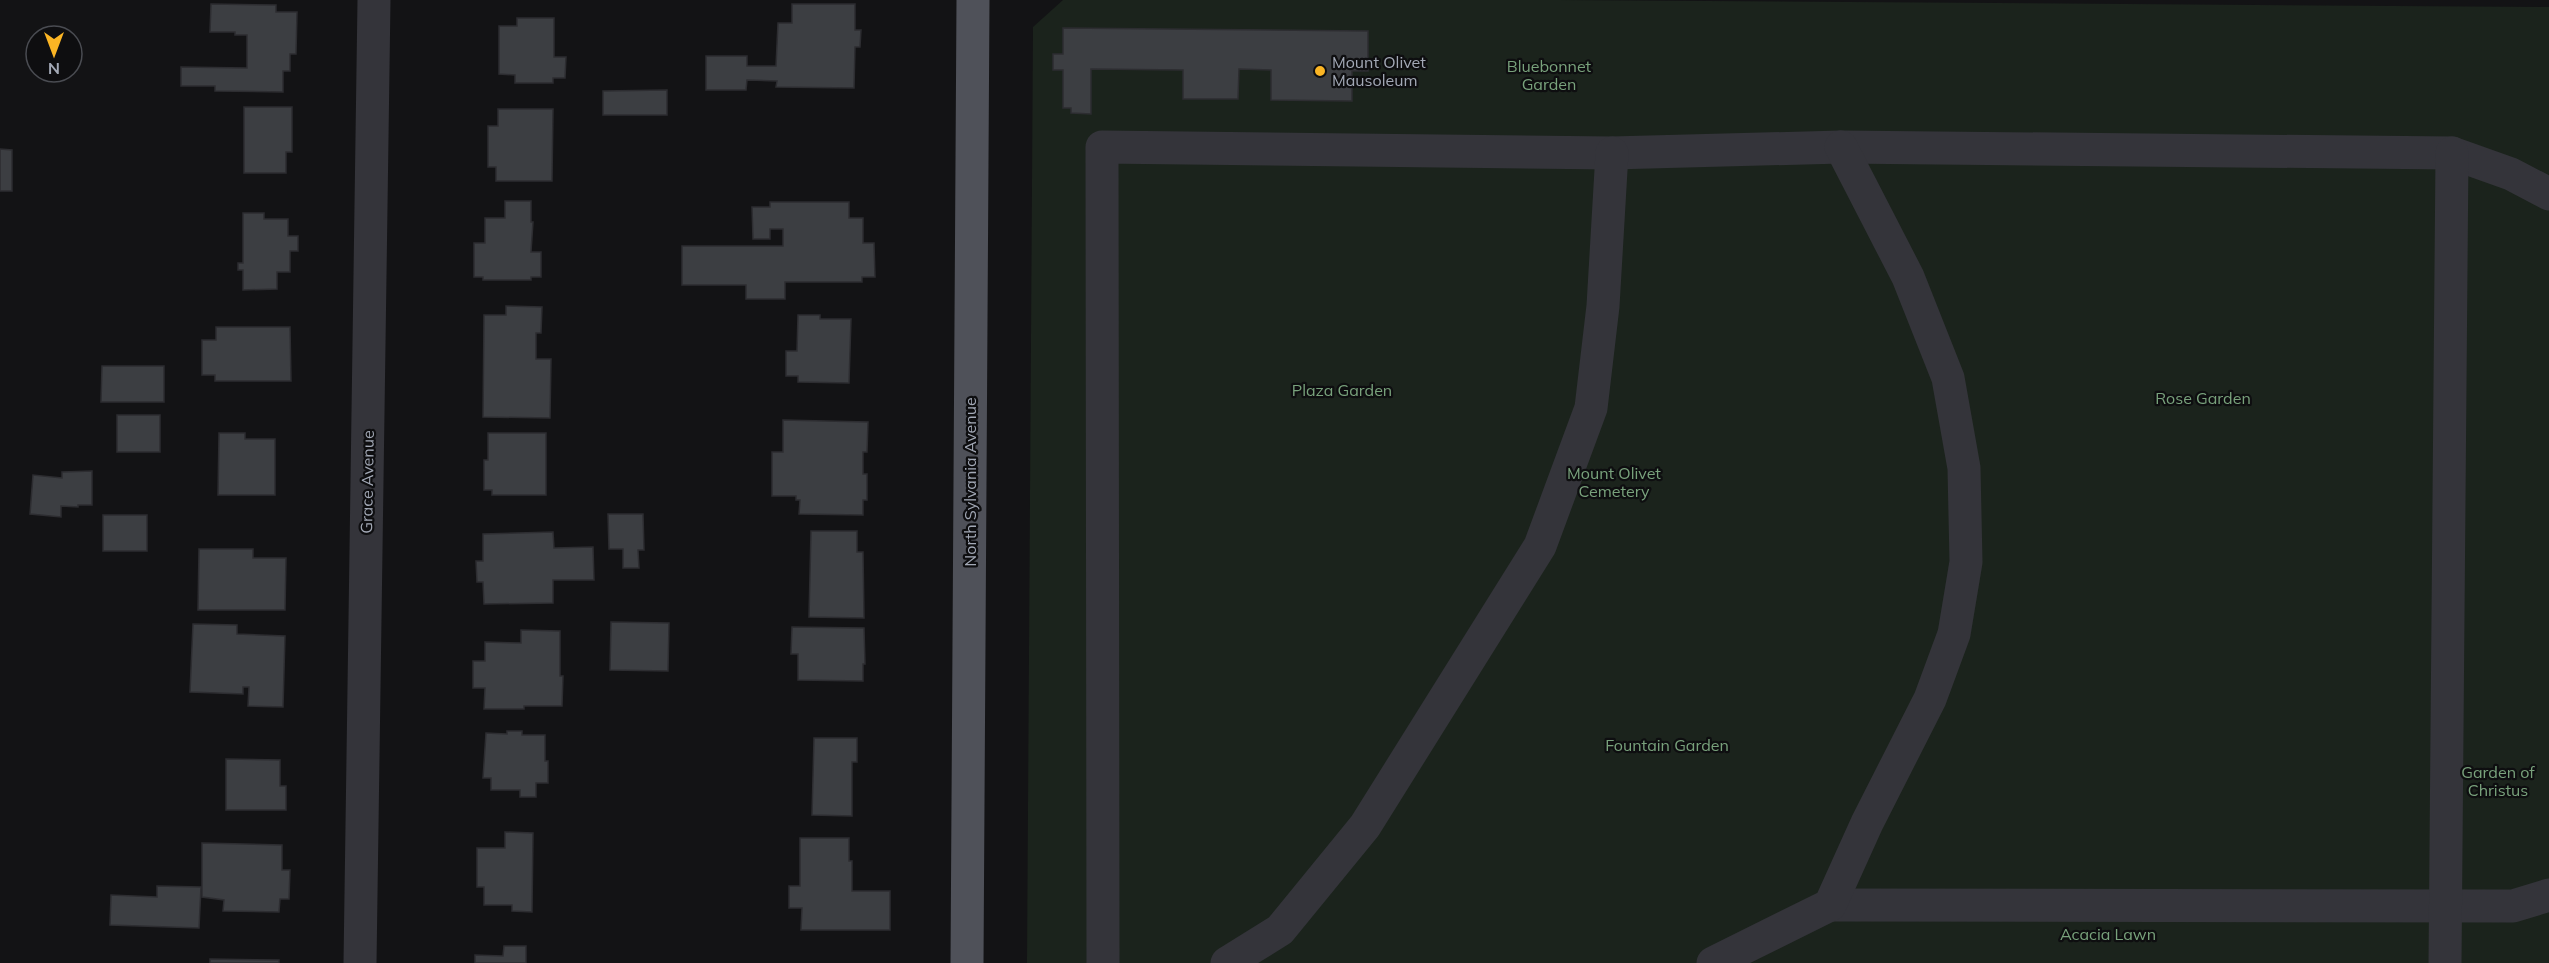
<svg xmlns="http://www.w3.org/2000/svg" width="2549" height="963" viewBox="0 0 2549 963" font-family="Mulish,sans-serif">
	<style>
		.green { fill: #1b231c }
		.building { fill: #3c3e42; stroke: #2d2d31; stroke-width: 1.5 }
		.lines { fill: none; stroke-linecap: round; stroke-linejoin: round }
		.minor { stroke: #34343a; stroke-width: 33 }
		.major { stroke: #4f5159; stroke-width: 33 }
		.poi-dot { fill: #fbb524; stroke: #0e0e10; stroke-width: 2 }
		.labels { text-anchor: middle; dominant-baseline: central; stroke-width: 4.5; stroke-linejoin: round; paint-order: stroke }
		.poi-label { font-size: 16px; fill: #a3a9b6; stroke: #0e0e10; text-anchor: start }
		.park-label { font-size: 16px; fill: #79a27c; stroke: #0e0e10 }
		.street-label { font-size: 16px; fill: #a3a9b6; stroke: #0e0e10 }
	</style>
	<rect width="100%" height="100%" fill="#131315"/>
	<polygon class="green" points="1063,0 1560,0 2549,7 2549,963 1027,963 1033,27"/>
	<g class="building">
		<polygon points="211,4 276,5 276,12 297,12 296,54 290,54 290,71 283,71 283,92 215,91 215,86 181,86 181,67 247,68 247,35 235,35 235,32 210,32"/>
		<polygon points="792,4 855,4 855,30 861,30 860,47 855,47 854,88 776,87 777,81 747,80 746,90 706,90 706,56 747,56 747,66 776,66 778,23 792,23"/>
		<polygon points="517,18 554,18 554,57 566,57 565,78 553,78 553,83 515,83 515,75 499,74 499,26 517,26"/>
		<polygon points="1063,28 1368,31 1368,71 1352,71 1352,101 1271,100 1271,70 1239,69 1238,99 1183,99 1183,70 1091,69 1091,114 1071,113 1071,108 1063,108 1063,70 1053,70 1053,54 1063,54"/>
		<polygon points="667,90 667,115 603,115 603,91"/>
		<polygon points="244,107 292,107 292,152 286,152 286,173 244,173"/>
		<polygon points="498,109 553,109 552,181 496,181 496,167 488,167 488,126 498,126"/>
		<polygon points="0,149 12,150 12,191 0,191"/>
		<polygon points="505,201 531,201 531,222 533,222 531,252 541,252 541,277 531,277 531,280 483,280 483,277 474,277 474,243 485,243 485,218 505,218"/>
		<polygon points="770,202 849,202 849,218 863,218 863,243 874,243 875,277 862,277 862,282 785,282 785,299 746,299 746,285 682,285 682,246 783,246 783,229 770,229 770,239 753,239 752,207 770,207"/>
		<polygon points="243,213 264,213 264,219 288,219 288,236 298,236 298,251 290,251 290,272 277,272 277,289 243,290 243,270 238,270 238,263 243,263"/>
		<polygon points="506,306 542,307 541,333 536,333 536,359 551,359 550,418 483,417 484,315 506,315"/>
		<polygon points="798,315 820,315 820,319 851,319 849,383 798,382 798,376 786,376 786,351 797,351"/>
		<polygon points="216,327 290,327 291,381 215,381 215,375 202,375 202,340 216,340"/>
		<polygon points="102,366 164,366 164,402 101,402"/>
		<rect x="117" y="415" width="43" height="37"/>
		<polygon points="783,420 868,422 867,452 863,452 863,474 867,474 867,500 863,500 863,515 799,514 800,500 796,500 796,496 772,496 772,452 783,452"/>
		<polygon points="219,433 245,433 245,439 275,439 275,495 218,495"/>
		<polygon points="488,433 546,433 546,495 492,495 492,490 484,490 484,460 488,460"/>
		<polygon points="92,471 92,505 78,505 78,507 61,506 61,517 30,514 33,475 62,478 62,472"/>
		<polygon points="608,514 643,514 644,550 638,550 639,568 623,568 623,549 609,549"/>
		<rect x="103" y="515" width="44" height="36"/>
		<polygon points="811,531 857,531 857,552 863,552 864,618 809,617"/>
		<polygon points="553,532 554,548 593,547 594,580 553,580 553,603 484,604 483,582 477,582 476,561 483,561 483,534"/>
		<polygon points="199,549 253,549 253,558 286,558 285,610 198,610"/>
		<polygon points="611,622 669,623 668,671 610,670"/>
		<polygon points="193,624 237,625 237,634 285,636 283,707 248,706 249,687 243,687 243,694 190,692"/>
		<polygon points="792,627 864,628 865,664 863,664 863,681 798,680 798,654 791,654"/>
		<polygon points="521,630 560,631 560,676 563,676 562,706 524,706 524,709 484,709 485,688 473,688 473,661 485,661 485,642 521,643"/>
		<polygon points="507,731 522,731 522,735 545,735 545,761 548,761 548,783 536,783 536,797 520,797 520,790 491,790 491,778 483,778 486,733 507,734"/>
		<polygon points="814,738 857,738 857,762 852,762 852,816 812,815"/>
		<polygon points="226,759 280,760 280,786 286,786 286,810 226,810"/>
		<polygon points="505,832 533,833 532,912 512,911 512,905 484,905 484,887 477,887 477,848 505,848"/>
		<polygon points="800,838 849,838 849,861 852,861 852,891 890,891 890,930 801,930 802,908 789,908 789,886 800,886"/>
		<polygon points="202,843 282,845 282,870 290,870 289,899 280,899 279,912 223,911 224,900 202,897"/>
		<polygon points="157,886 201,887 199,928 110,925 111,895 157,897"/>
		<polygon points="504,946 526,946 526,963 475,963 475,955 503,956"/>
		<polygon points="210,959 279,960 279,963 210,963"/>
	</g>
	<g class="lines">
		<g class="minor">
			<polyline points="1830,905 2513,906 2549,895"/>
			<polyline points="360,963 374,0"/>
			<polyline points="1103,963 1102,147 1612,153 1841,147 2452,153 2511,174 2549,194"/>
			<polyline points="1227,963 1280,930 1365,826 1540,546 1591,408 1603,306 1612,153"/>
			<polyline points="1713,963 1830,905 1867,823 1930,699 1954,634 1966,562 1964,468 1948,378 1908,277 1841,147"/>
			<polyline points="2445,963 2452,153"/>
		</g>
		<polyline class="major" points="967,963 973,0"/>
	</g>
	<circle class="poi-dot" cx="1320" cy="71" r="6"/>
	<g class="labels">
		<g class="poi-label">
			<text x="1332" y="62">Mount Olivet<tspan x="1332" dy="18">Mausoleum</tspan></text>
		</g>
		<g class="park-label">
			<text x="1549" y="66">Bluebonnet<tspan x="1549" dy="18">Garden</tspan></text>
			<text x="1342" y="390">Plaza Garden</text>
			<text x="2203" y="398">Rose Garden</text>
			<text x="1614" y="473">Mount Olivet<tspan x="1614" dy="18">Cemetery</tspan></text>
			<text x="1667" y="745">Fountain Garden</text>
			<text x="2498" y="772">Garden of<tspan x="2498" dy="18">Christus</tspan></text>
			<text x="2108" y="934">Acacia Lawn</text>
		</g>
		<g class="street-label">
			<text transform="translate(367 482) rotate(-89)">Grace Avenue</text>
			<text transform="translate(970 482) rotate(-90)">North Sylvania Avenue</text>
		</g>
	</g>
	<g transform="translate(54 54) rotate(180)"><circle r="28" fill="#0e0e10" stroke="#4a4c52" stroke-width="1.5"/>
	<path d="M0-4.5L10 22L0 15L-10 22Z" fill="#fbb524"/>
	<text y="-9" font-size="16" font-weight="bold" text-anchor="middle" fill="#a3a9b6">N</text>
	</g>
</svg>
